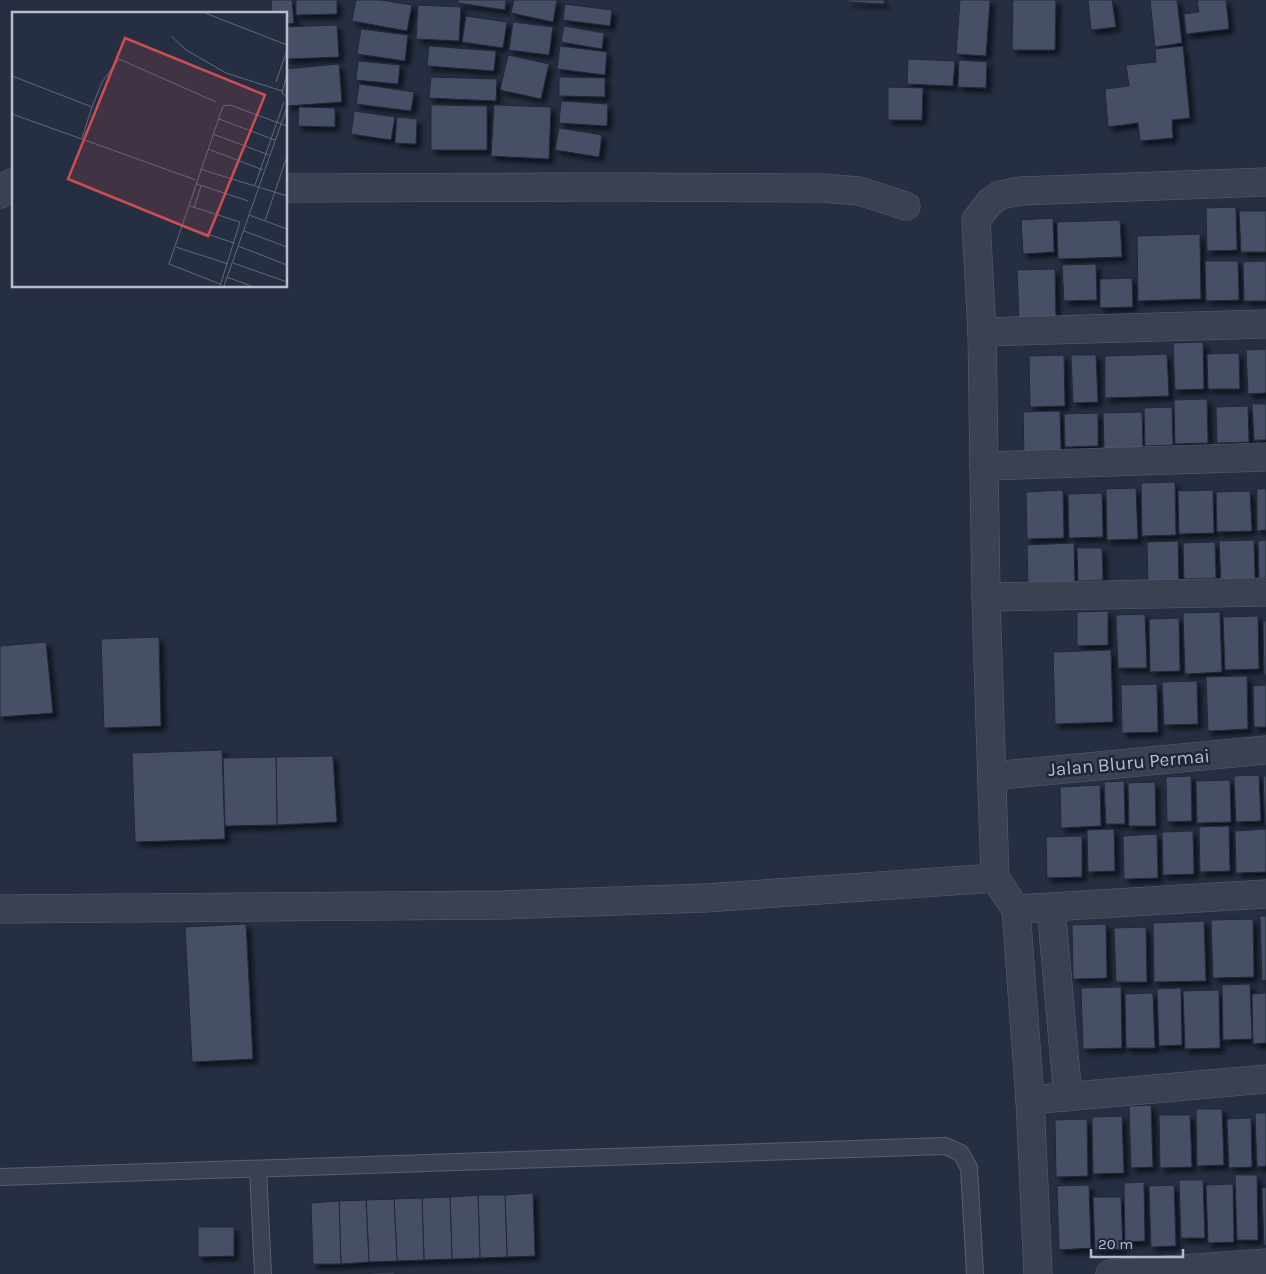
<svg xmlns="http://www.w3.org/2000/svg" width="1266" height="1274" viewBox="0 0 1266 1274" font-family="Karla,sans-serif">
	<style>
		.building { fill: #475066; stroke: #212839; filter: url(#shadow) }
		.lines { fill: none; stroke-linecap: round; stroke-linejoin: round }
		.lane-casing { stroke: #585f6f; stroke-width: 18 }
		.street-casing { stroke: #585f6f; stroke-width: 29 }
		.lane { stroke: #3a4151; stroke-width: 16 }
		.street { stroke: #3a4151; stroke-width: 28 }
		.labels { text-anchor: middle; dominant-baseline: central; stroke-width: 5; stroke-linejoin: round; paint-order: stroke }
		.street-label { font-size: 19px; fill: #b7bdcb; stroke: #1f2637 }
		.inset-road { fill: none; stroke: #606879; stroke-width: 1 }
		.view { fill: #ce4d51; fill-opacity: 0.15; stroke: #ce4d51; stroke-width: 2.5 }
		.inset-edge { fill: none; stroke: #b7bdcb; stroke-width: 2.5 }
	</style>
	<defs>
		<filter id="shadow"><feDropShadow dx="4.5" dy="4.5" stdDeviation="2.5" flood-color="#0009"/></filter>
	</defs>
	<rect width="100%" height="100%" fill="#262f42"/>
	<g class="building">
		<polygon points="271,0 292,0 294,23 286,24 286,14 272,14"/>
		<polygon points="296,0 337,0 337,14 296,15"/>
		<polygon points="356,0 381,0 412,5 407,31 352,21"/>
		<polygon points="458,0 506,0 505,10 458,3"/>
		<polygon points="514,0 557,0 553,22 511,13"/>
		<polygon points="848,0 884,0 884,4 848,2"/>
		<polygon points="960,0 990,0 986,56 956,54"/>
		<polygon points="1013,0 1056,0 1055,50 1012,50"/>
		<polygon points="1088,0 1112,0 1116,27 1091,30"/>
		<polygon points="1150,0 1177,0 1182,43 1155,47"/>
		<polygon points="1197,0 1226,0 1229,29 1186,34 1184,14 1199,12"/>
		<polygon points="565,4 612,10 610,26 563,20"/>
		<polygon points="418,5 461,7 459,41 416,39"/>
		<polygon points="466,16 507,22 503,48 462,42"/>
		<polygon points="513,22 553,27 549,55 509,50"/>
		<polygon points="337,25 339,57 286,59 286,27"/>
		<polygon points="564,26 604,33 602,49 561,42"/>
		<polygon points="361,29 408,35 405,61 357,54"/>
		<polygon points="429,46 496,51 494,71 427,66"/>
		<polygon points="560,46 607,52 605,75 557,69"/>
		<polygon points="1183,46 1190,118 1172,120 1173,138 1140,141 1138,123 1108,127 1105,89 1129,86 1126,65 1156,62 1155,49"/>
		<polygon points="508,55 549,64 541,99 500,90"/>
		<polygon points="908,59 955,61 953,86 907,84"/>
		<polygon points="959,60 987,62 986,88 958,87"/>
		<polygon points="358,61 400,65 398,84 356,80"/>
		<polygon points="339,64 342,102 286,106 286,69"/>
		<polygon points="431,77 497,79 496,101 429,98"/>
		<polygon points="559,77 605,78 605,97 559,96"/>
		<polygon points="359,84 414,92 411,111 356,104"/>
		<polygon points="888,87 923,88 922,120 888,120"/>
		<polygon points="561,101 608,104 607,126 559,123"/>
		<polygon points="431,105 487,106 487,150 431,150"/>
		<polygon points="494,105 551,107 549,159 491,156"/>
		<polygon points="299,107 335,108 335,127 298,126"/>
		<polygon points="354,111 395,117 391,140 351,134"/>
		<polygon points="397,117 417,119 416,144 395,143"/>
		<polygon points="559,128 602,135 599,157 555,150"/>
		<polygon points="1236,207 1237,250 1207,251 1206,208"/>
		<polygon points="1239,211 1266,211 1266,252 1241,252"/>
		<polygon points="1053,218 1054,252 1023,254 1021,220"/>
		<polygon points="1120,220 1122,257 1058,259 1057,222"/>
		<polygon points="1200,234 1201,299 1138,301 1137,236"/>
		<polygon points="1205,261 1238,261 1239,300 1206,301"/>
		<polygon points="1266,261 1266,301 1244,301 1243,262"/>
		<polygon points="1096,264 1097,300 1064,301 1062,265"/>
		<polygon points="1055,269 1056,319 1019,320 1017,270"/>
		<polygon points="1132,278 1133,307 1100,308 1100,279"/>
		<polygon points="1203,342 1204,389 1175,390 1173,343"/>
		<polygon points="1266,349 1266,393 1248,394 1246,350"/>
		<polygon points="1239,353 1240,389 1208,389 1207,354"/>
		<polygon points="1167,354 1169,396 1105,398 1105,356"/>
		<polygon points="1064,355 1065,406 1030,407 1029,356"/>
		<polygon points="1071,355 1096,355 1098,402 1073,403"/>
		<polygon points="1207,399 1208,443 1175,444 1174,400"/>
		<polygon points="1252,404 1266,404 1266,440 1254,440"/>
		<polygon points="1248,406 1249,442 1217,443 1216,407"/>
		<polygon points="1172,407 1173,445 1145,446 1144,408"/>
		<polygon points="1060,411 1061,450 1024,452 1023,412"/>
		<polygon points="1142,412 1143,448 1104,450 1103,413"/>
		<polygon points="1098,413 1098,446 1065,447 1064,414"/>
		<polygon points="1175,482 1176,535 1142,536 1141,483"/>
		<polygon points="1136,488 1138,539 1107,540 1106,489"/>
		<polygon points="1257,489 1266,489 1266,530 1257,531"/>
		<polygon points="1063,490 1064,538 1027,539 1026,492"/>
		<polygon points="1213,490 1214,533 1179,534 1178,491"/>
		<polygon points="1250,491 1252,531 1217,532 1216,492"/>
		<polygon points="1102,493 1103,537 1069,538 1068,494"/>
		<polygon points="1254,540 1255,581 1221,582 1219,541"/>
		<polygon points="1266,540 1266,578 1259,578 1258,541"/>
		<polygon points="1178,541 1179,583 1148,584 1147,542"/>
		<polygon points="1215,542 1216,578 1184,579 1183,543"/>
		<polygon points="1074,543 1075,585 1028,586 1027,545"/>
		<polygon points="1077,548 1102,548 1103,580 1078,581"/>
		<polygon points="1108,611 1108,645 1077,646 1077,612"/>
		<polygon points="1220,612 1222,672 1185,674 1183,613"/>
		<polygon points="1145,614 1147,668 1118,668 1116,615"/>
		<polygon points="1258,616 1259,669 1225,670 1223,617"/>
		<polygon points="1179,618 1180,671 1150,672 1149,619"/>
		<polygon points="1263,621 1266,621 1266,675 1264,675"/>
		<polygon points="159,637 161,726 104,728 101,639"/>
		<polygon points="46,642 53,713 0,717 0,646"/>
		<polygon points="1111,650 1113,722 1055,724 1053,652"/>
		<polygon points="1247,676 1248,729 1208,731 1206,677"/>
		<polygon points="1197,681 1198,724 1164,725 1162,682"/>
		<polygon points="1157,684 1158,732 1122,733 1121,685"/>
		<polygon points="1266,685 1266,727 1254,727 1253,686"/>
		<polygon points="222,750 225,839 135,842 132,753"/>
		<polygon points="333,756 337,822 277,825 276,757"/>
		<polygon points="276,757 277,825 225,826 223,758"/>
		<polygon points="1259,775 1261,821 1236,822 1234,776"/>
		<polygon points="1191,776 1192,821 1167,822 1166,777"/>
		<polygon points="1263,776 1266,776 1266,825 1265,825"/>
		<polygon points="1230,780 1231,822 1197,823 1196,781"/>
		<polygon points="1124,781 1125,824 1106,824 1104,782"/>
		<polygon points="1155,782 1156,826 1129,826 1128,783"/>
		<polygon points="1100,785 1101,826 1061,828 1060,787"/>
		<polygon points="1229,826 1230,871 1200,872 1199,827"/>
		<polygon points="1114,829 1115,871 1088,872 1087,830"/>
		<polygon points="1266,829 1266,872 1236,873 1235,831"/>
		<polygon points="1193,831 1194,874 1163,875 1162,832"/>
		<polygon points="1157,834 1158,878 1124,879 1123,836"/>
		<polygon points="1082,836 1082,877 1047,878 1046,837"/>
		<polygon points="1260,916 1266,916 1266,980 1262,981"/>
		<polygon points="1253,919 1254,977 1213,978 1211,920"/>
		<polygon points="1204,921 1206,981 1154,982 1153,923"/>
		<polygon points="246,924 253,1059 192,1062 185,927"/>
		<polygon points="1106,924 1107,978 1073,979 1072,925"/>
		<polygon points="1146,927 1147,982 1116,982 1114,928"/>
		<polygon points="1250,984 1252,1039 1223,1040 1222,985"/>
		<polygon points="1121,987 1122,1048 1083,1049 1081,988"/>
		<polygon points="1181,988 1182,1045 1159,1046 1157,989"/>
		<polygon points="1219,990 1220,1048 1185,1049 1183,991"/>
		<polygon points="1153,993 1155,1048 1126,1048 1125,994"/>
		<polygon points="1266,993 1266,1043 1253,1044 1252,994"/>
		<polygon points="1151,1105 1153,1167 1131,1168 1129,1106"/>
		<polygon points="1196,1109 1222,1109 1224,1165 1197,1166"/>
		<polygon points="1255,1113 1266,1113 1266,1166 1257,1167"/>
		<polygon points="1159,1115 1190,1115 1192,1167 1160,1168"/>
		<polygon points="1122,1116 1124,1173 1093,1174 1092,1117"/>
		<polygon points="1251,1118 1252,1167 1229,1168 1227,1119"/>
		<polygon points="1087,1119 1088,1176 1056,1177 1055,1120"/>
		<polygon points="1235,1175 1257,1175 1258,1240 1237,1240"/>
		<polygon points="1179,1180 1203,1180 1205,1238 1181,1238"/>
		<polygon points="1144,1182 1145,1241 1125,1242 1124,1183"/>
		<polygon points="1233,1184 1234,1242 1208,1243 1206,1185"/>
		<polygon points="1089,1185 1091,1248 1059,1250 1057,1186"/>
		<polygon points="1174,1185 1176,1246 1151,1247 1149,1186"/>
		<polygon points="1266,1187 1266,1245 1264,1246 1262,1188"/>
		<polygon points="533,1193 535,1256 507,1257 505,1195"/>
		<polygon points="478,1195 505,1195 507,1257 480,1258"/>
		<polygon points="478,1195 480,1258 452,1259 450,1197"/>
		<polygon points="450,1197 452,1259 424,1260 422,1198"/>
		<polygon points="1093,1197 1121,1197 1123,1249 1095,1250"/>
		<polygon points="422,1198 424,1260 397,1261 394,1199"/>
		<polygon points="394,1199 397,1261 369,1262 366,1200"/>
		<polygon points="366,1200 369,1262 341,1264 339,1201"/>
		<polygon points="339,1201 341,1264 313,1264 311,1203"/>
		<polygon points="198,1227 234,1227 234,1256 198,1257"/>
		<polygon points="394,1272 395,1274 368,1274 368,1273"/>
	</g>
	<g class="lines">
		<g class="lane-casing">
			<g id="lane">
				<polyline points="258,1170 263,1274"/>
				<polyline points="0,1177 945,1146 961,1153 969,1168 975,1274"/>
			</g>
		</g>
		<g class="street-casing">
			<g id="street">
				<polyline points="286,188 622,187 821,188 859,191 906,206"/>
				<polyline points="0,194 4,187 14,182"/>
				<polyline points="982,332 1266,324"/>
				<polyline points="984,466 1266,457"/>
				<polyline points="986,597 1266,592"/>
				<polyline points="992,776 1266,750"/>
				<polyline points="1051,908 1068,1097"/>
				<polyline points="0,909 503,905 705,898 995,878"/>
				<polyline points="1016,909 1266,894"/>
				<polyline points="1030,1100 1266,1079"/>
				<polyline points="1038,1274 1030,1100 1016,909 995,878 986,597 982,332 976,220 990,202 1000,195 1021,191 1266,182"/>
				<polyline points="1110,1274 1266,1263"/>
			</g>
		</g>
		<use href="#lane" class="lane"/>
		<use href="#street" class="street"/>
	</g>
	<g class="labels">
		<g class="street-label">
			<text transform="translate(1129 763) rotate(-5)">Jalan Bluru Permai</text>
		</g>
	</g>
	<g transform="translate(12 12)">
		<rect width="275" height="275" fill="#262f42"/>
		<path class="inset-road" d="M193,1L275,33M159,24L174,38L214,61L270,79M275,62L270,81L275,85M0,64L80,95L70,126M264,70L275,38M80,95L90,70L107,47L204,90M0,102L184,168M207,107L263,128M201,122L257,143M196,137L251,158M188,157L275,184M185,172L236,189M243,173L272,90M178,194L228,210L208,274M182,196L189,174M237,203L275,217M253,209L275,144M171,214L222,231M232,219L275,235M226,234L275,253M164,235L216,252M221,251L275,270M215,265L239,274M208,272L157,252L211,94L218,93L275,114M212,274L275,95"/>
		<path class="view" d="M113,26L253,83L196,224L56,167Z"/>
		<rect width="275" height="275" class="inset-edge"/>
	</g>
	<path d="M1091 1249v8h92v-8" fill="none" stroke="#b7bdcb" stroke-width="2.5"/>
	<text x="1098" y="1249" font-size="15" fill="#b7bdcb" stroke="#1f2637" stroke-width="4" paint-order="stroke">20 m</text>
</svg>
